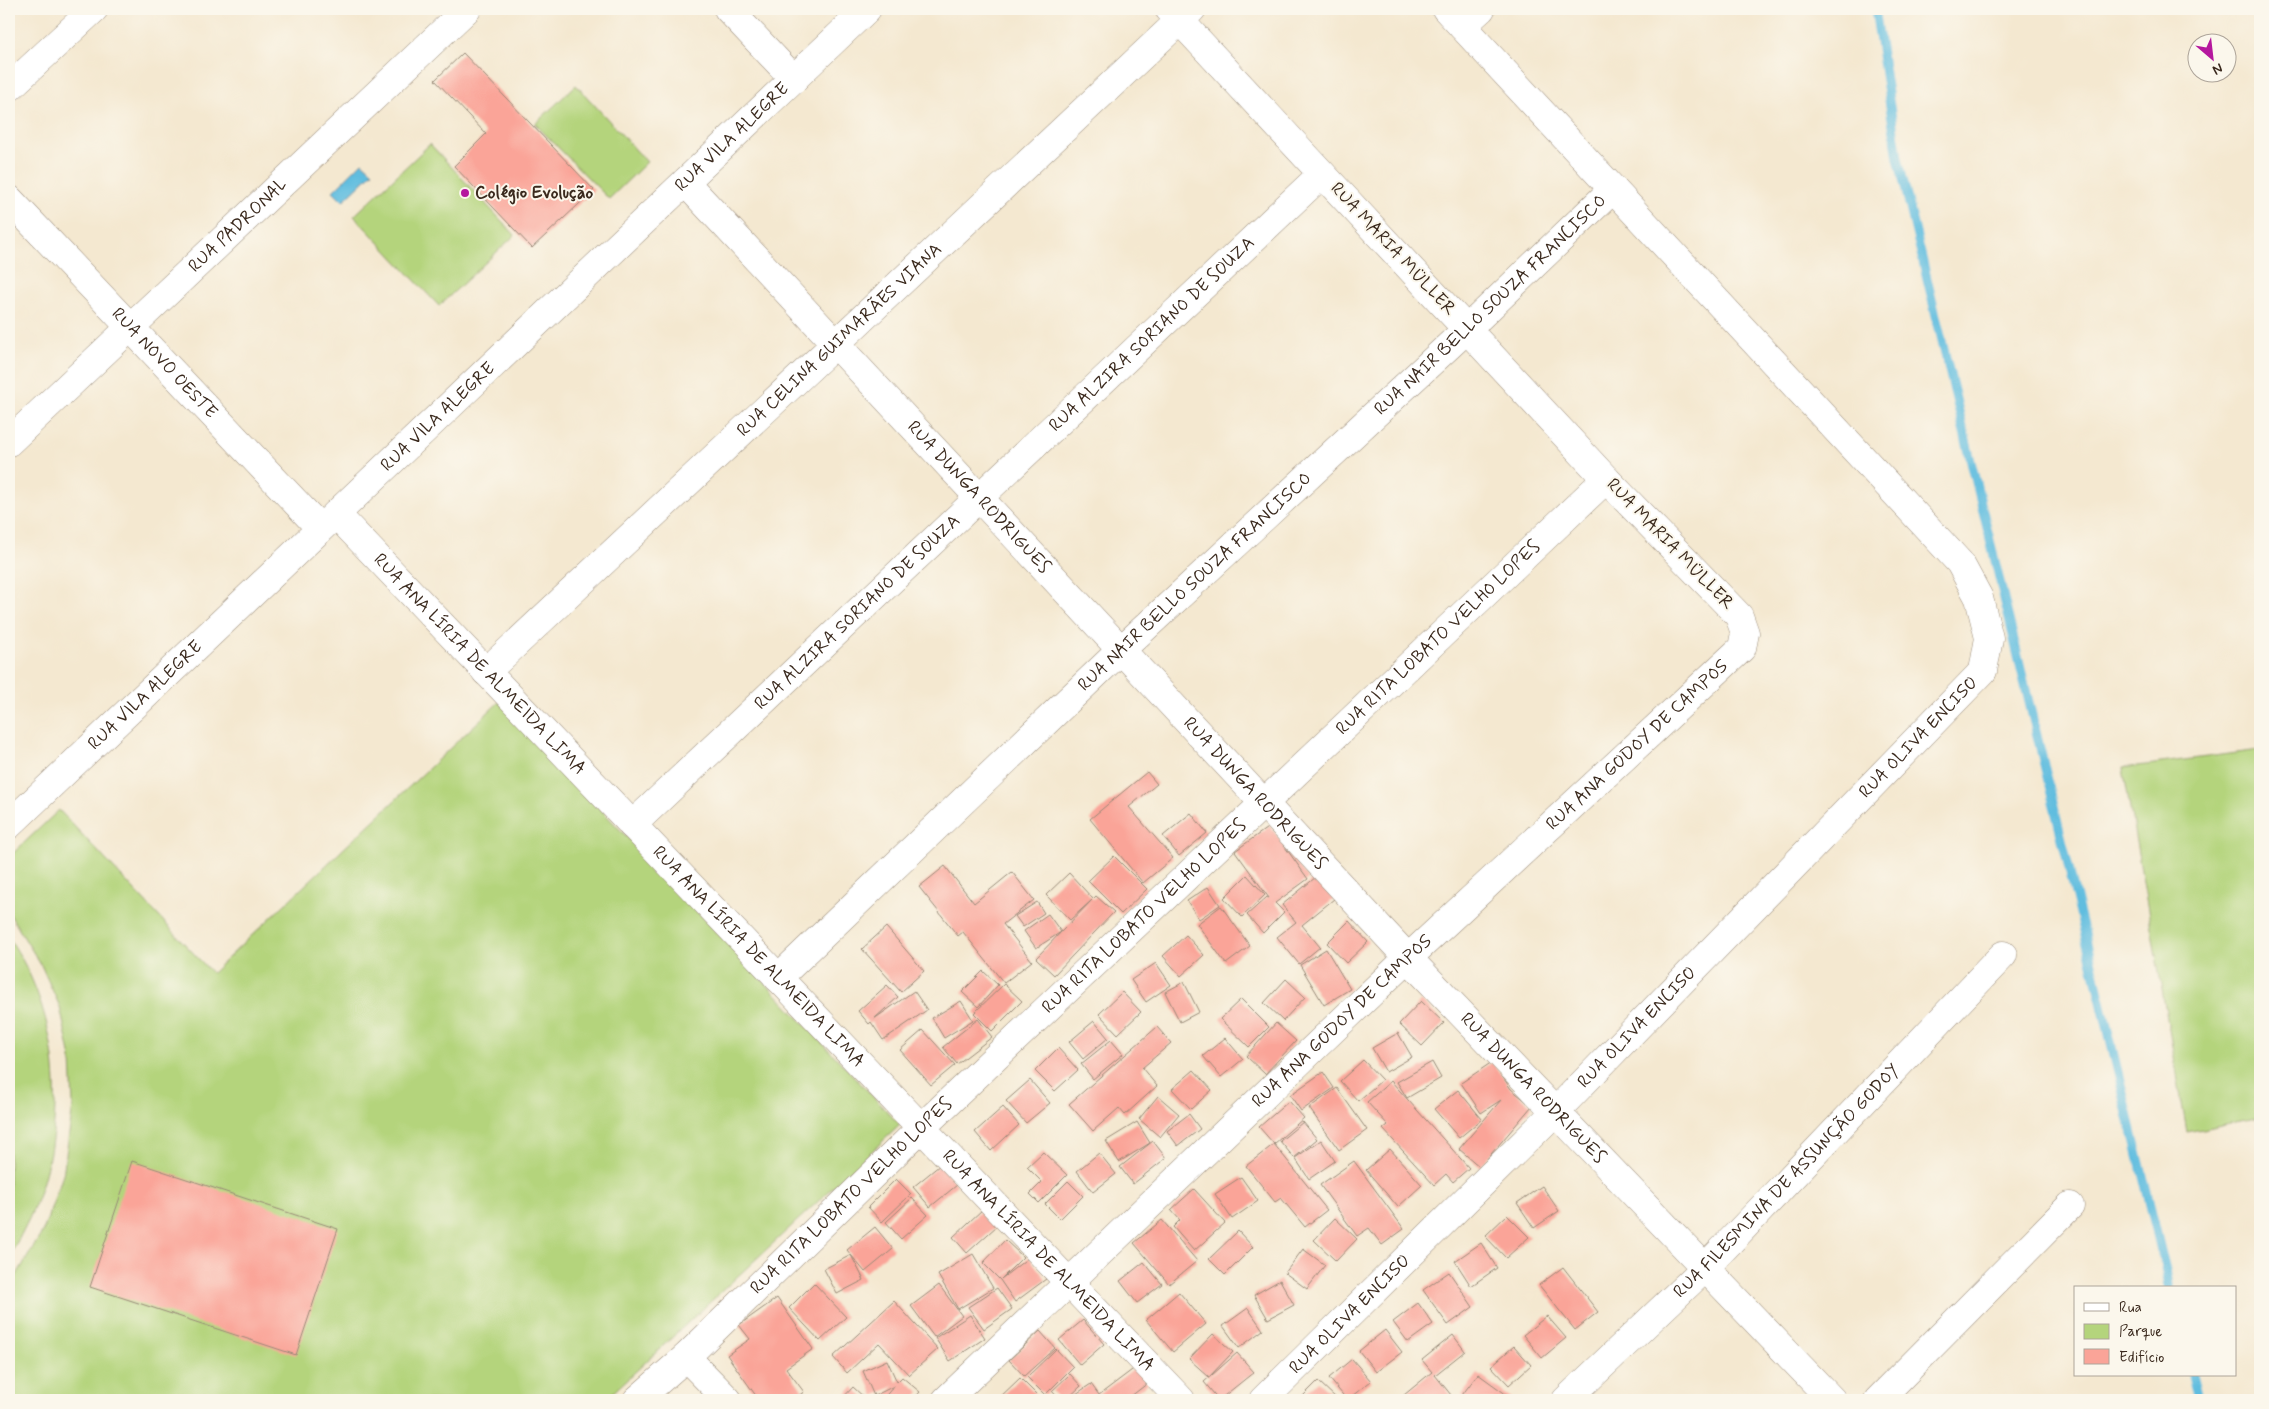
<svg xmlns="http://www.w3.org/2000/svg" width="2269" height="1409" viewBox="0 0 2269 1409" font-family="Mynerve,sans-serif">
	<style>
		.green { fill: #b4d47c; stroke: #787f4d }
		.water { fill: #61bddf; stroke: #4e747e }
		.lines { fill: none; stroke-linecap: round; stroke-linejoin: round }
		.stream { stroke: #61bddf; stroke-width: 9 }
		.building { fill: #faa498 }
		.minor-casing { stroke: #988977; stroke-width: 29 }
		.minor { stroke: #fff; stroke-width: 28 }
		.poi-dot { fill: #b5179e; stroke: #fbf7ec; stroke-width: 2 }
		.labels { text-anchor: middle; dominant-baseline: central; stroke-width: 4; stroke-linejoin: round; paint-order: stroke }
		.street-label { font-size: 18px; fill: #3b2a1e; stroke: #fbf7ec }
		.poi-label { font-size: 18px; font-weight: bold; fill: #3b2a1e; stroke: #fbf7ec; text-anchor: start }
	</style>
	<rect width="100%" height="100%" fill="#fbf7ec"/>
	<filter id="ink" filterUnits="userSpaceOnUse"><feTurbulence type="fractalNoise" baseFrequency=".02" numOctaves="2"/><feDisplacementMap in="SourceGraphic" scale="10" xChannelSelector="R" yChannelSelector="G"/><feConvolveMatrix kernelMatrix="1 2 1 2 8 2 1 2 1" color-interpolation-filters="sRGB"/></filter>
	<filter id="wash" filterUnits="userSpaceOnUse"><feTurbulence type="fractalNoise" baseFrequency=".0096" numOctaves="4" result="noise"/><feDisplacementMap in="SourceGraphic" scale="20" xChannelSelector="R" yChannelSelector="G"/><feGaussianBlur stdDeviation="1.12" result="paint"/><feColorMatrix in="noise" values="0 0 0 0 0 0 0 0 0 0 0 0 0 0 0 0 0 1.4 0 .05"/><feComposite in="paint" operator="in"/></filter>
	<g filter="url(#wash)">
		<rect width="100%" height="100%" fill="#f4e8d0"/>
		<g class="green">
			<polygon points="576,85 647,162 609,199 535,124"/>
			<polygon points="430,144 515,235 439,306 354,216"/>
			<polygon points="499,702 900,1125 605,1400 9,1400 9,1288 43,1231 63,1175 73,1106 71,1058 60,1007 41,965 9,913 9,857 59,810 212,973"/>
			<polygon points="2260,750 2260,1117 2187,1132 2123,768"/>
			<path d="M9,938C58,1010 67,1106 41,1188C34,1212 21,1235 9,1257Z"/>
		</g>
		<polygon class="water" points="362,162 373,172 343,201 333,191"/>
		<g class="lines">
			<g class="stream">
				<polyline points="1875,9 1898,158 2170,1288"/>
				<polyline points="2192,1375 2198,1400"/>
			</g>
		</g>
		<g id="blocks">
			<g class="building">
				<polygon points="463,53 594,190 532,248 454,166 486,134 435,80"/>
				<polygon points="1147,772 1157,784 1129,807 1173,858 1143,883 1090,819"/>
				<polygon points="1191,813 1207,833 1179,856 1163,836"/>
				<polygon points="1270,826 1308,879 1275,903 1284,912 1263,933 1247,915 1267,897 1269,898 1235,851"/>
				<polygon points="1114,856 1147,889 1121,914 1088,881"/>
				<polygon points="945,866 974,903 1012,872 1034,900 1003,924 1032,961 1004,983 963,932 958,936 919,887"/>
				<polygon points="1069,873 1093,899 1096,896 1114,912 1054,975 1036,958 1092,900 1070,920 1046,895"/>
				<polygon points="1247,875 1265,895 1242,917 1224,898"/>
				<polygon points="1316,877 1334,899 1302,925 1320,947 1299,964 1277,937 1296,922 1282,905"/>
				<polygon points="1208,887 1220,905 1199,919 1187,901"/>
				<polygon points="1037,902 1044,913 1023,927 1015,916"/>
				<polygon points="1221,906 1250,946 1226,964 1197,924"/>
				<polygon points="1048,914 1061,932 1036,948 1024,931"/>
				<polygon points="1349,921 1368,942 1346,963 1327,943"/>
				<polygon points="886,927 924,971 901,992 862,949"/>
				<polygon points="1186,935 1204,955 1181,976 1163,956"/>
				<polygon points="1326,949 1350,989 1324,1005 1300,965"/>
				<polygon points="1156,963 1171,985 1146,1002 1131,980"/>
				<polygon points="983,971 998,985 978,1007 962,992"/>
				<polygon points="1286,979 1305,997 1283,1021 1264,1003"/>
				<polygon points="1184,982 1199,1012 1180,1022 1165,992"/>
				<polygon points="1004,984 1022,1001 992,1031 974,1013"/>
				<polygon points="887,985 898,997 874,1019 914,991 927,1010 883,1040 871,1022 869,1024 858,1011"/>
				<polygon points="1122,992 1141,1012 1118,1034 1099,1014"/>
				<polygon points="1241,999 1269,1027 1249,1047 1220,1019"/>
				<polygon points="961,1001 973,1020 944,1038 932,1018"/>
				<polygon points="1421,1001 1444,1023 1422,1046 1399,1024"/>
				<polygon points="978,1019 992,1037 957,1064 943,1047"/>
				<polygon points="1094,1021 1108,1038 1083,1059 1069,1042"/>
				<polygon points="1276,1023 1296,1041 1265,1074 1246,1056"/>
				<polygon points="1157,1027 1171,1043 1142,1068 1157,1086 1125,1115 1119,1108 1093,1131 1069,1104"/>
				<polygon points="923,1030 955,1065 931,1085 900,1050"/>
				<polygon points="1398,1033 1412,1057 1386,1072 1372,1048"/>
				<polygon points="1225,1038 1243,1059 1221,1077 1203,1056"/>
				<polygon points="1111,1040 1123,1054 1093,1079 1081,1064"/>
				<polygon points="1058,1048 1078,1070 1055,1091 1035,1071"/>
				<polygon points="1363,1060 1382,1080 1358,1101 1340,1081"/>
				<polygon points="1432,1062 1441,1078 1407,1098 1397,1082"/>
				<polygon points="1492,1062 1511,1089 1532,1106 1480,1167 1459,1149 1501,1100 1481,1113 1461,1083"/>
				<polygon points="1194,1070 1212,1090 1191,1109 1172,1089"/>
				<polygon points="1323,1072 1334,1088 1301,1111 1290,1095"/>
				<polygon points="1030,1080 1050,1103 1026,1123 1006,1101"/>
				<polygon points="1391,1081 1469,1168 1453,1182 1446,1174 1434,1185 1383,1129 1388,1125 1367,1102"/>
				<polygon points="1337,1088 1367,1130 1339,1150 1309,1108"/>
				<polygon points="1458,1090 1482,1119 1459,1138 1434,1109"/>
				<polygon points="1158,1096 1179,1114 1160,1137 1139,1119"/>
				<polygon points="1289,1101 1304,1118 1274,1144 1259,1127"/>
				<polygon points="1003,1107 1019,1125 991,1151 975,1132"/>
				<polygon points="1189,1114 1200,1129 1178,1146 1167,1131"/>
				<polygon points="1137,1122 1150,1143 1119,1162 1106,1141"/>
				<polygon points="1303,1122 1317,1139 1294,1158 1280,1141"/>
				<polygon points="1321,1140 1335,1161 1309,1179 1295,1158"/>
				<polygon points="1153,1141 1166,1158 1133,1184 1120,1167"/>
				<polygon points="1274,1144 1327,1210 1305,1227 1281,1198 1275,1202 1246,1166"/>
				<polygon points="1390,1149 1422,1185 1398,1207 1366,1170"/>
				<polygon points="1043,1152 1067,1175 1039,1203 1030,1194 1042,1182 1027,1167"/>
				<polygon points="1099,1153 1116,1174 1093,1192 1077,1171"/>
				<polygon points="132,1161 338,1229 296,1355 90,1287"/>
				<polygon points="1354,1161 1404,1229 1382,1245 1369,1228 1357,1236 1320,1185"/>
				<polygon points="940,1165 957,1185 930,1207 913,1187"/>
				<polygon points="1241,1177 1258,1201 1232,1219 1215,1194"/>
				<polygon points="896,1179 911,1194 882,1222 868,1207"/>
				<polygon points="1068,1181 1083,1196 1060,1219 1045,1204"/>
				<polygon points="1542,1186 1559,1211 1534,1228 1517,1203"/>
				<polygon points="1194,1189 1225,1223 1194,1251 1173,1227 1180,1220 1171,1210"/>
				<polygon points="912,1198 928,1215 901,1239 886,1222"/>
				<polygon points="983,1209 998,1225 967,1253 953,1237"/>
				<polygon points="1507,1215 1529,1237 1506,1258 1485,1236"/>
				<polygon points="1335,1218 1357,1239 1336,1261 1314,1240"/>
				<polygon points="1162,1220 1197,1261 1169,1284 1134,1243"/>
				<polygon points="875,1227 893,1249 865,1272 851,1255 864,1280 837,1294 824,1269 851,1255 847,1250"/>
				<polygon points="1238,1231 1253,1247 1225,1275 1209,1259"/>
				<polygon points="1005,1240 1023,1257 1001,1279 1029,1257 1046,1279 1015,1302 1000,1280 983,1263"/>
				<polygon points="1481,1243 1497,1268 1471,1286 1455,1261"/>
				<polygon points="1303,1249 1325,1265 1307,1289 1285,1273"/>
				<polygon points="973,1254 993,1288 958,1309 938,1275"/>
				<polygon points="1144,1262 1162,1284 1137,1303 1120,1281"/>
				<polygon points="1563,1267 1598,1312 1575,1330 1539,1285"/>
				<polygon points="1449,1272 1473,1307 1448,1325 1423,1290"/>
				<polygon points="1280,1280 1294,1305 1268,1319 1254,1295"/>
				<polygon points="814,1283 846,1317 820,1341 789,1308"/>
				<polygon points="939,1285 962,1316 934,1337 911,1306"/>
				<polygon points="997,1288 1012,1309 984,1329 968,1307"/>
				<polygon points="1179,1292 1206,1324 1173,1352 1146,1320"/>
				<polygon points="777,1298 813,1349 786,1368 804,1392 792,1400 759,1400 727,1355 750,1339 739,1325"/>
				<polygon points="894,1301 938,1349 909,1375 879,1343 847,1373 833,1357"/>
				<polygon points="1418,1303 1433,1324 1408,1342 1393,1322"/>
				<polygon points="1248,1308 1263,1330 1239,1348 1223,1326"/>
				<polygon points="970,1315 985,1338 950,1361 935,1338"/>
				<polygon points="1547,1316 1566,1338 1542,1358 1523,1335"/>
				<polygon points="1083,1320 1104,1344 1080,1365 1059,1340"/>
				<polygon points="1385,1330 1402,1352 1376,1372 1359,1351"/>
				<polygon points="1040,1331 1055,1348 1024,1376 1009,1360"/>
				<polygon points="1213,1334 1233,1352 1209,1377 1189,1359"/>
				<polygon points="1453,1335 1465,1351 1435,1375 1455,1400 1408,1400 1404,1395 1432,1372 1422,1360"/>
				<polygon points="1514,1346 1531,1365 1509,1385 1491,1366"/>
				<polygon points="1056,1349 1073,1367 1045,1395 1027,1377"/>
				<polygon points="1237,1353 1254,1372 1219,1400 1204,1382"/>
				<polygon points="1352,1359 1371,1381 1347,1400 1329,1378"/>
				<polygon points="887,1360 897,1382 902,1377 920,1392 913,1400 882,1400 894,1386 874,1396 863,1371"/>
				<polygon points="1136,1367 1148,1383 1126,1400 1067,1400 1091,1384 1099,1395"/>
				<polygon points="1070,1374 1081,1386 1066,1400 1060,1400 1052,1391"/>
				<polygon points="1478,1374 1514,1400 1468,1400 1462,1395"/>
				<polygon points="1020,1378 1042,1400 997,1400"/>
				<polygon points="1318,1381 1338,1400 1299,1400"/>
				<polygon points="853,1387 867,1400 841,1400"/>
			</g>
		</g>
	</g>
	<g filter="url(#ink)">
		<use href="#blocks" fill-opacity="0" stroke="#988977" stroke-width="1"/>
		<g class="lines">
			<g class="minor-casing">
				<g id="minor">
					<polyline points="728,9 794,79"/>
					<polyline points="1462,26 1481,9"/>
					<polyline points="9,88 94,9"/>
					<path id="s1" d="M685,182L1408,958L1832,1400"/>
					<path id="s2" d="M9,199L320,528"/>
					<path id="s3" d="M9,442L467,9"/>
					<path id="s4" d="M336,514L1181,1400"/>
					<path id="s5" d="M486,672L1192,9"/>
					<path id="s6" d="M9,825L867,9"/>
					<path id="s7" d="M632,825L1322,174"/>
					<path id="s8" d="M778,978L1121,650L1467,329L1613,189"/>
					<polyline points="686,1357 728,1400"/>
					<path id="s9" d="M637,1400L686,1357L921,1128L1606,479"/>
					<path id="s10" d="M946,1400L1408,958L1742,648L1745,633L1739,616L1606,479L1169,9"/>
					<path id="s11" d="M1263,1400L1555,1112L1983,671L1989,638L1979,598L1960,563L1446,9"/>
					<path id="s12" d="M1566,1400L1705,1268L2003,955"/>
					<polyline points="1878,1400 2070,1206"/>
				</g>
			</g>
			<use href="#minor" class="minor"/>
		</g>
	</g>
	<circle class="poi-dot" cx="465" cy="193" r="5"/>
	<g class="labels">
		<g class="street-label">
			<text stroke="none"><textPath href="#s6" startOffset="998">RUA VILA ALEGRE</textPath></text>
			<text stroke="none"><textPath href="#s3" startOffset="315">RUA PADRONAL</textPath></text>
			<text transform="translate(1393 249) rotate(47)">RUA MARIA MÜLLER</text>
			<text stroke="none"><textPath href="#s8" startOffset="980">RUA NAIR BELLO SOUZA FRANCISCO</textPath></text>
			<text stroke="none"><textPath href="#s7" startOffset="715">RUA ALZIRA SORIANO DE SOUZA</textPath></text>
			<text stroke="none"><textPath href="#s5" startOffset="485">RUA CELINA GUIMARÃES VIANA</textPath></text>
			<text stroke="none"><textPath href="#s2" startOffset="226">RUA NOVO OESTE</textPath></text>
			<text stroke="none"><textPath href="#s6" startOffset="592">RUA VILA ALEGRE</textPath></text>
			<text stroke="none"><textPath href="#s1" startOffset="431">RUA DUNGA RODRIGUES</textPath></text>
			<text transform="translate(1670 544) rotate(46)">RUA MARIA MÜLLER</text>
			<text stroke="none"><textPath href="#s8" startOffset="575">RUA NAIR BELLO SOUZA FRANCISCO</textPath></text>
			<text stroke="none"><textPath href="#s7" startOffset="310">RUA ALZIRA SORIANO DE SOUZA</textPath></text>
			<text stroke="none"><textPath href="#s9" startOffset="1106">RUA RITA LOBATO VELHO LOPES</textPath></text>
			<text stroke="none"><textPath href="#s4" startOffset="208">RUA ANA LÍRIA DE ALMEIDA LIMA</textPath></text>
			<text stroke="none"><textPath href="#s6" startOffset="188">RUA VILA ALEGRE</textPath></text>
			<text stroke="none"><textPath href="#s11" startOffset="932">RUA OLIVA ENCISO</textPath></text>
			<text stroke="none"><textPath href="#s10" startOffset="952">RUA ANA GODOY DE CAMPOS</textPath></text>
			<text stroke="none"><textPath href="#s1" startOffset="836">RUA DUNGA RODRIGUES</textPath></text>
			<text stroke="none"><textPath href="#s9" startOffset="701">RUA RITA LOBATO VELHO LOPES</textPath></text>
			<text stroke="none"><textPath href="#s4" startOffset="612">RUA ANA LÍRIA DE ALMEIDA LIMA</textPath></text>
			<text stroke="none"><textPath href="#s10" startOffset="548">RUA ANA GODOY DE CAMPOS</textPath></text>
			<text stroke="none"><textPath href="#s11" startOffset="528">RUA OLIVA ENCISO</textPath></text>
			<text stroke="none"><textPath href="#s1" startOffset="1241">RUA DUNGA RODRIGUES</textPath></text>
			<text stroke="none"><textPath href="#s12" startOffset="311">RUA FILESMINA DE ASSUNÇÃO GODOY</textPath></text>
			<text stroke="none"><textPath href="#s9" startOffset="296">RUA RITA LOBATO VELHO LOPES</textPath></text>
			<text stroke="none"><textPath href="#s4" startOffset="1032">RUA ANA LÍRIA DE ALMEIDA LIMA</textPath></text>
			<text stroke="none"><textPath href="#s11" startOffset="122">RUA OLIVA ENCISO</textPath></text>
		</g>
		<g class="poi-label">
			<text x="475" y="193">Colégio Evolução</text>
		</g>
	</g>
	<rect width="2269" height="1409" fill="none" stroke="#fbf7ec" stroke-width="30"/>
	<rect x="2074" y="1286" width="162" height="90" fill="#fbf7ec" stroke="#aea59a"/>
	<rect x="2084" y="1303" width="25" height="8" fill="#ffffff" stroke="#aea59a"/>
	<text x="2119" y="1312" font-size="15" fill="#3b2a1e">Rua</text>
	<rect x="2084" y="1324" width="25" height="15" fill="#b4d47c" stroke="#aea59a"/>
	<text x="2119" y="1336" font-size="15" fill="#3b2a1e">Parque</text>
	<rect x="2084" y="1349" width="25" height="15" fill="#faa498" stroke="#aea59a"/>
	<text x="2119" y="1362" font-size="15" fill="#3b2a1e">Edifício</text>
	<g transform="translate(2212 58) rotate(152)"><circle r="24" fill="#fbf7ec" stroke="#aea59a"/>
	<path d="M0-4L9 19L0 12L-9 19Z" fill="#b5179e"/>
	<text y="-8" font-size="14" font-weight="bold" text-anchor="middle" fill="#3b2a1e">N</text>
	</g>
</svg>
